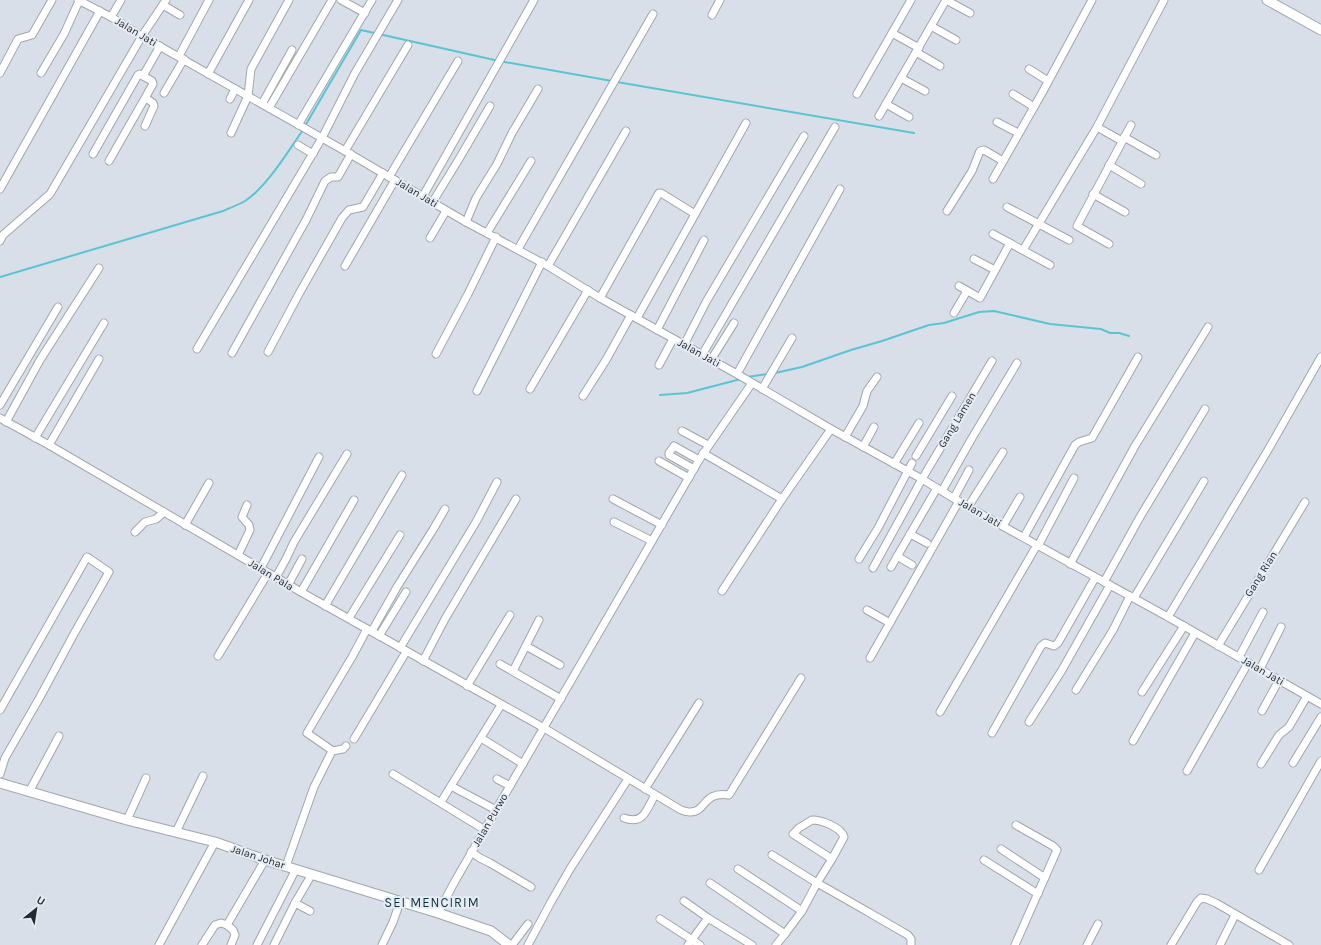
<svg xmlns="http://www.w3.org/2000/svg" width="1321" height="945" viewBox="0 0 1321 945" font-family="Karla,sans-serif">
	<style>
		.lines { fill: none; stroke-linecap: round; stroke-linejoin: round }
		.stream { stroke: #5ac4d3; stroke-width: 2 }
		.minor-casing { stroke: #9fa6ae; stroke-width: 9 }
		.tertiary-casing { stroke: #9fa6ae; stroke-width: 11 }
		.minor { stroke: #fff; stroke-width: 7 }
		.tertiary { stroke: #fff; stroke-width: 9 }
		.labels { text-anchor: middle; dominant-baseline: central; stroke-width: 4; stroke-linejoin: round; paint-order: stroke }
		.street-label { font-size: 11px; fill: #272a2d; stroke: #e5ecf5 }
		.quarter-label { font-size: 13px; letter-spacing: 1px; fill: #14353b; stroke: #e5ecf5 }
	</style>
	<rect width="100%" height="100%" fill="#d8dfe8"/>
	<g class="lines">
		<g class="stream">
			<polyline points="617,82 914,133"/>
			<polyline points="305,126 361,30 499,61 612,81"/>
			<path d="M0,277L223,211C230,208 238,205 245,201C267,187 288,151 303,130"/>
			<polyline points="775,373 802,367 851,350 882,341 929,325 944,323 979,312 994,311 1050,324 1101,329 1110,333 1119,333 1129,336"/>
			<polyline points="747,377 768,374"/>
			<polyline points="660,395 687,393 741,379"/>
		</g>
		<g class="minor-casing">
			<g id="minor">
				<polyline points="78,0 111,17 138,34 345,151 466,222 548,266 600,298 737,374 831,429 922,479 968,507 1168,617 1321,704"/>
				<polyline points="341,0 365,13"/>
				<polyline points="163,5 180,15"/>
				<polyline points="712,15 720,0"/>
				<polyline points="111,17 121,0"/>
				<polyline points="931,26 956,40"/>
				<polyline points="892,33 919,48"/>
				<polyline points="916,52 940,66"/>
				<polyline points="179,56 209,0"/>
				<polyline points="1029,69 1048,81"/>
				<polyline points="0,73 18,39 32,35 52,0"/>
				<polyline points="41,73 64,34 79,1"/>
				<polyline points="208,74 249,0"/>
				<polyline points="901,78 925,91"/>
				<polyline points="164,93 184,59"/>
				<polyline points="857,94 911,0"/>
				<polyline points="1013,94 1034,107"/>
				<polyline points="230,99 235,89"/>
				<polyline points="262,104 292,50"/>
				<polyline points="886,104 909,117"/>
				<polyline points="269,108 332,0"/>
				<polyline points="879,116 946,0 970,13"/>
				<polyline points="997,122 1018,133"/>
				<polyline points="298,125 372,0"/>
				<polyline points="145,126 154,106 153,103 146,98"/>
				<polyline points="1097,127 1122,141"/>
				<polyline points="231,133 248,96 251,69 289,0"/>
				<polyline points="1124,137 1156,155"/>
				<polyline points="298,145 313,154"/>
				<polyline points="345,151 408,45"/>
				<polyline points="93,154 138,75 140,74 143,76"/>
				<polyline points="109,161 153,84 152,81 143,76 160,46"/>
				<polyline points="1109,165 1141,184"/>
				<polyline points="389,177 458,61"/>
				<polyline points="993,179 1042,93 1092,0"/>
				<polyline points="0,189 100,11"/>
				<polyline points="1093,194 1125,212"/>
				<polyline points="423,196 534,0"/>
				<polyline points="432,203 459,159 490,106"/>
				<polyline points="1007,207 1069,240"/>
				<polyline points="947,211 972,171 980,151 984,150 1003,161"/>
				<polyline points="466,222 476,198 497,164 512,133 538,89"/>
				<polyline points="487,233 531,161"/>
				<polyline points="993,234 1050,265"/>
				<polyline points="430,238 446,211"/>
				<polyline points="0,241 3,235 50,194 142,36 166,0"/>
				<polyline points="1109,244 1077,226 1131,125"/>
				<polyline points="518,249 653,14"/>
				<polyline points="1023,250 1097,127 1164,0"/>
				<polyline points="974,259 995,270"/>
				<polyline points="345,266 395,180"/>
				<polyline points="548,266 626,131"/>
				<polyline points="959,286 980,298 1010,243"/>
				<polyline points="600,298 659,193 661,193 695,214"/>
				<polyline points="954,313 967,291"/>
				<polyline points="637,318 746,123"/>
				<polyline points="657,330 704,240"/>
				<polyline points="684,345 706,302 804,136"/>
				<polyline points="197,349 322,138 355,73 398,0"/>
				<polyline points="268,352 300,292 342,218 349,210 363,207 383,173"/>
				<polyline points="232,353 306,220 325,181 331,177 338,177 351,154"/>
				<polyline points="436,354 468,294 496,237"/>
				<polyline points="702,355 835,127"/>
				<polyline points="711,360 734,323"/>
				<polyline points="659,365 673,339"/>
				<polyline points="737,374 840,189"/>
				<polyline points="530,389 588,290"/>
				<polyline points="762,389 792,338"/>
				<polyline points="477,391 542,262"/>
				<polyline points="583,396 606,360 631,315"/>
				<polyline points="0,405 58,307"/>
				<path d="M0,418L49,445L301,592L544,728L681,810C684,811 687,812 690,812C707,812 702,791 729,795L801,678"/>
				<polyline points="6,422 40,360 99,268"/>
				<polyline points="682,431 708,445"/>
				<polyline points="845,437 863,406 867,391 877,377"/>
				<polyline points="35,438 104,323"/>
				<polyline points="49,445 99,359"/>
				<polyline points="863,447 874,427"/>
				<polyline points="703,453 782,499"/>
				<polyline points="916,456 952,396"/>
				<polyline points="659,461 689,478"/>
				<polyline points="894,464 919,423"/>
				<polyline points="694,469 669,455 669,453 674,446 699,460"/>
				<polyline points="942,491 972,438 1017,363"/>
				<polyline points="954,498 969,470"/>
				<polyline points="613,499 662,525"/>
				<polyline points="968,507 1003,452"/>
				<polyline points="614,522 652,541"/>
				<polyline points="185,525 209,483"/>
				<polyline points="1003,526 1020,497"/>
				<polyline points="135,532 145,522 156,519 164,512"/>
				<polyline points="910,534 927,543"/>
				<polyline points="1024,537 1075,445 1079,442 1092,438 1138,357"/>
				<polyline points="1038,546 1074,478"/>
				<polyline points="238,555 250,530 249,525 242,517 247,505"/>
				<polyline points="897,556 912,565"/>
				<polyline points="859,559 878,528 912,463"/>
				<polyline points="1070,564 1135,446 1208,327"/>
				<polyline points="891,567 937,488"/>
				<polyline points="261,568 319,457"/>
				<polyline points="873,568 922,479 992,361"/>
				<polyline points="276,577 286,559 294,542 347,454"/>
				<polyline points="1104,582 1140,517 1205,409"/>
				<polyline points="288,585 302,559"/>
				<polyline points="722,591 782,499 831,429"/>
				<polyline points="301,592 354,500"/>
				<polyline points="1134,598 1204,481"/>
				<polyline points="325,606 402,475"/>
				<polyline points="867,610 890,623"/>
				<polyline points="1168,617 1268,450 1321,357"/>
				<polyline points="349,618 400,535"/>
				<polyline points="372,631 397,587 434,528 445,509"/>
				<polyline points="379,636 406,592"/>
				<polyline points="526,646 560,665"/>
				<polyline points="1218,646 1305,502"/>
				<polyline points="400,648 476,522 497,482"/>
				<polyline points="218,656 268,573"/>
				<polyline points="1239,657 1263,612"/>
				<polyline points="870,658 959,501"/>
				<polyline points="423,661 445,619 516,499"/>
				<polyline points="500,664 561,699"/>
				<polyline points="1260,669 1281,627"/>
				<polyline points="513,671 539,620"/>
				<polyline points="467,686 510,615"/>
				<polyline points="1076,690 1113,630 1130,596"/>
				<polyline points="1142,692 1184,626"/>
				<polyline points="0,710 87,557 109,572 75,632 40,697 5,758 0,774"/>
				<polyline points="1262,711 1279,680"/>
				<polyline points="940,712 1037,545"/>
				<polyline points="1029,722 1062,670 1110,585"/>
				<polyline points="992,733 1041,646 1045,643 1054,646 1058,643 1095,578"/>
				<polyline points="481,738 523,764"/>
				<polyline points="354,739 406,652"/>
				<polyline points="1133,741 1195,633"/>
				<polyline points="332,751 330,749 307,733 352,657 367,629"/>
				<polyline points="332,751 343,749 346,746"/>
				<polyline points="1293,763 1321,717"/>
				<polyline points="1261,764 1279,735 1289,727 1307,696"/>
				<polyline points="1187,771 1248,663"/>
				<polyline points="393,774 485,830"/>
				<polyline points="497,779 510,786"/>
				<polyline points="451,786 496,810"/>
				<polyline points="645,789 699,703"/>
				<polyline points="29,792 59,736"/>
				<polyline points="441,802 501,705"/>
				<path d="M624,818C644,825 646,810 655,795"/>
				<polyline points="127,820 146,778"/>
				<polyline points="176,832 203,776"/>
				<polyline points="1001,849 1045,878"/>
				<polyline points="471,852 480,858 490,863 531,887"/>
				<polyline points="772,855 817,883 802,911"/>
				<path d="M832,859L844,837C841,827 821,820 812,820L799,828L793,834L832,859L817,883C848,900 878,918 908,935L911,939V945"/>
				<polyline points="984,860 1038,894"/>
				<polyline points="286,866 314,787 332,751"/>
				<polyline points="738,869 802,911 785,934"/>
				<polyline points="1259,870 1321,761"/>
				<polyline points="710,883 785,934 776,945"/>
				<polyline points="684,901 708,918 752,945"/>
				<polyline points="295,903 310,911"/>
				<polyline points="438,913 455,881 496,810 699,460 752,383"/>
				<polyline points="660,919 700,945"/>
				<polyline points="227,925 233,930 235,935 231,945"/>
				<polyline points="159,945 215,842"/>
				<polyline points="202,945 215,925 221,923 227,925 265,860"/>
				<polyline points="257,945 296,869"/>
				<polyline points="274,945 295,903 312,874"/>
				<polyline points="382,945 393,922 400,902"/>
				<polyline points="512,945 528,924"/>
				<polyline points="528,945 551,902 570,869 628,779"/>
				<polyline points="688,945 708,918"/>
				<polyline points="1015,945 1057,850 1053,846 1016,825"/>
				<polyline points="1087,945 1098,924"/>
				<polyline points="1171,945 1197,902 1201,898 1207,899 1216,903 1289,945"/>
				<polyline points="1220,945 1235,915"/>
			</g>
		</g>
		<g class="tertiary-casing">
			<g id="tertiary">
				<polyline points="1267,0 1321,30"/>
				<polyline points="0,783 127,820 215,842 265,860 438,913 491,931 509,945"/>
			</g>
		</g>
		<use href="#minor" class="minor"/>
		<use href="#tertiary" class="tertiary"/>
	</g>
	<g class="labels">
		<g class="street-label">
			<text transform="translate(136 32) rotate(31)">Jalan Jati</text>
			<text transform="translate(417 193) rotate(31)">Jalan Jati</text>
			<text transform="translate(699 353) rotate(29)">Jalan Jati</text>
			<text transform="translate(957 420) rotate(-59)">Gang Lamen</text>
			<text transform="translate(980 513) rotate(30)">Jalan Jati</text>
			<text transform="translate(1261 574) rotate(-58)">Gang Rian</text>
			<text transform="translate(271 575) rotate(31)">Jalan Pala</text>
			<text transform="translate(1263 671) rotate(30)">Jalan Jati</text>
			<text transform="translate(490 820) rotate(-60)">Jalan Purwo</text>
			<text transform="translate(258 857) rotate(18)">Jalan Johar</text>
		</g>
		<g class="quarter-label">
			<text x="432" y="902">SEI MENCIRIM</text>
		</g>
	</g>
	<g transform="translate(36 909) rotate(30)" stroke="#e5ecf5" stroke-width="3" paint-order="stroke">
	<path d="M0-3L7 15L0 10L-7 15Z" fill="#272a2d"/>
	<text y="-6" font-size="11" font-weight="bold" text-anchor="middle" fill="#272a2d">U</text>
	</g>
</svg>
